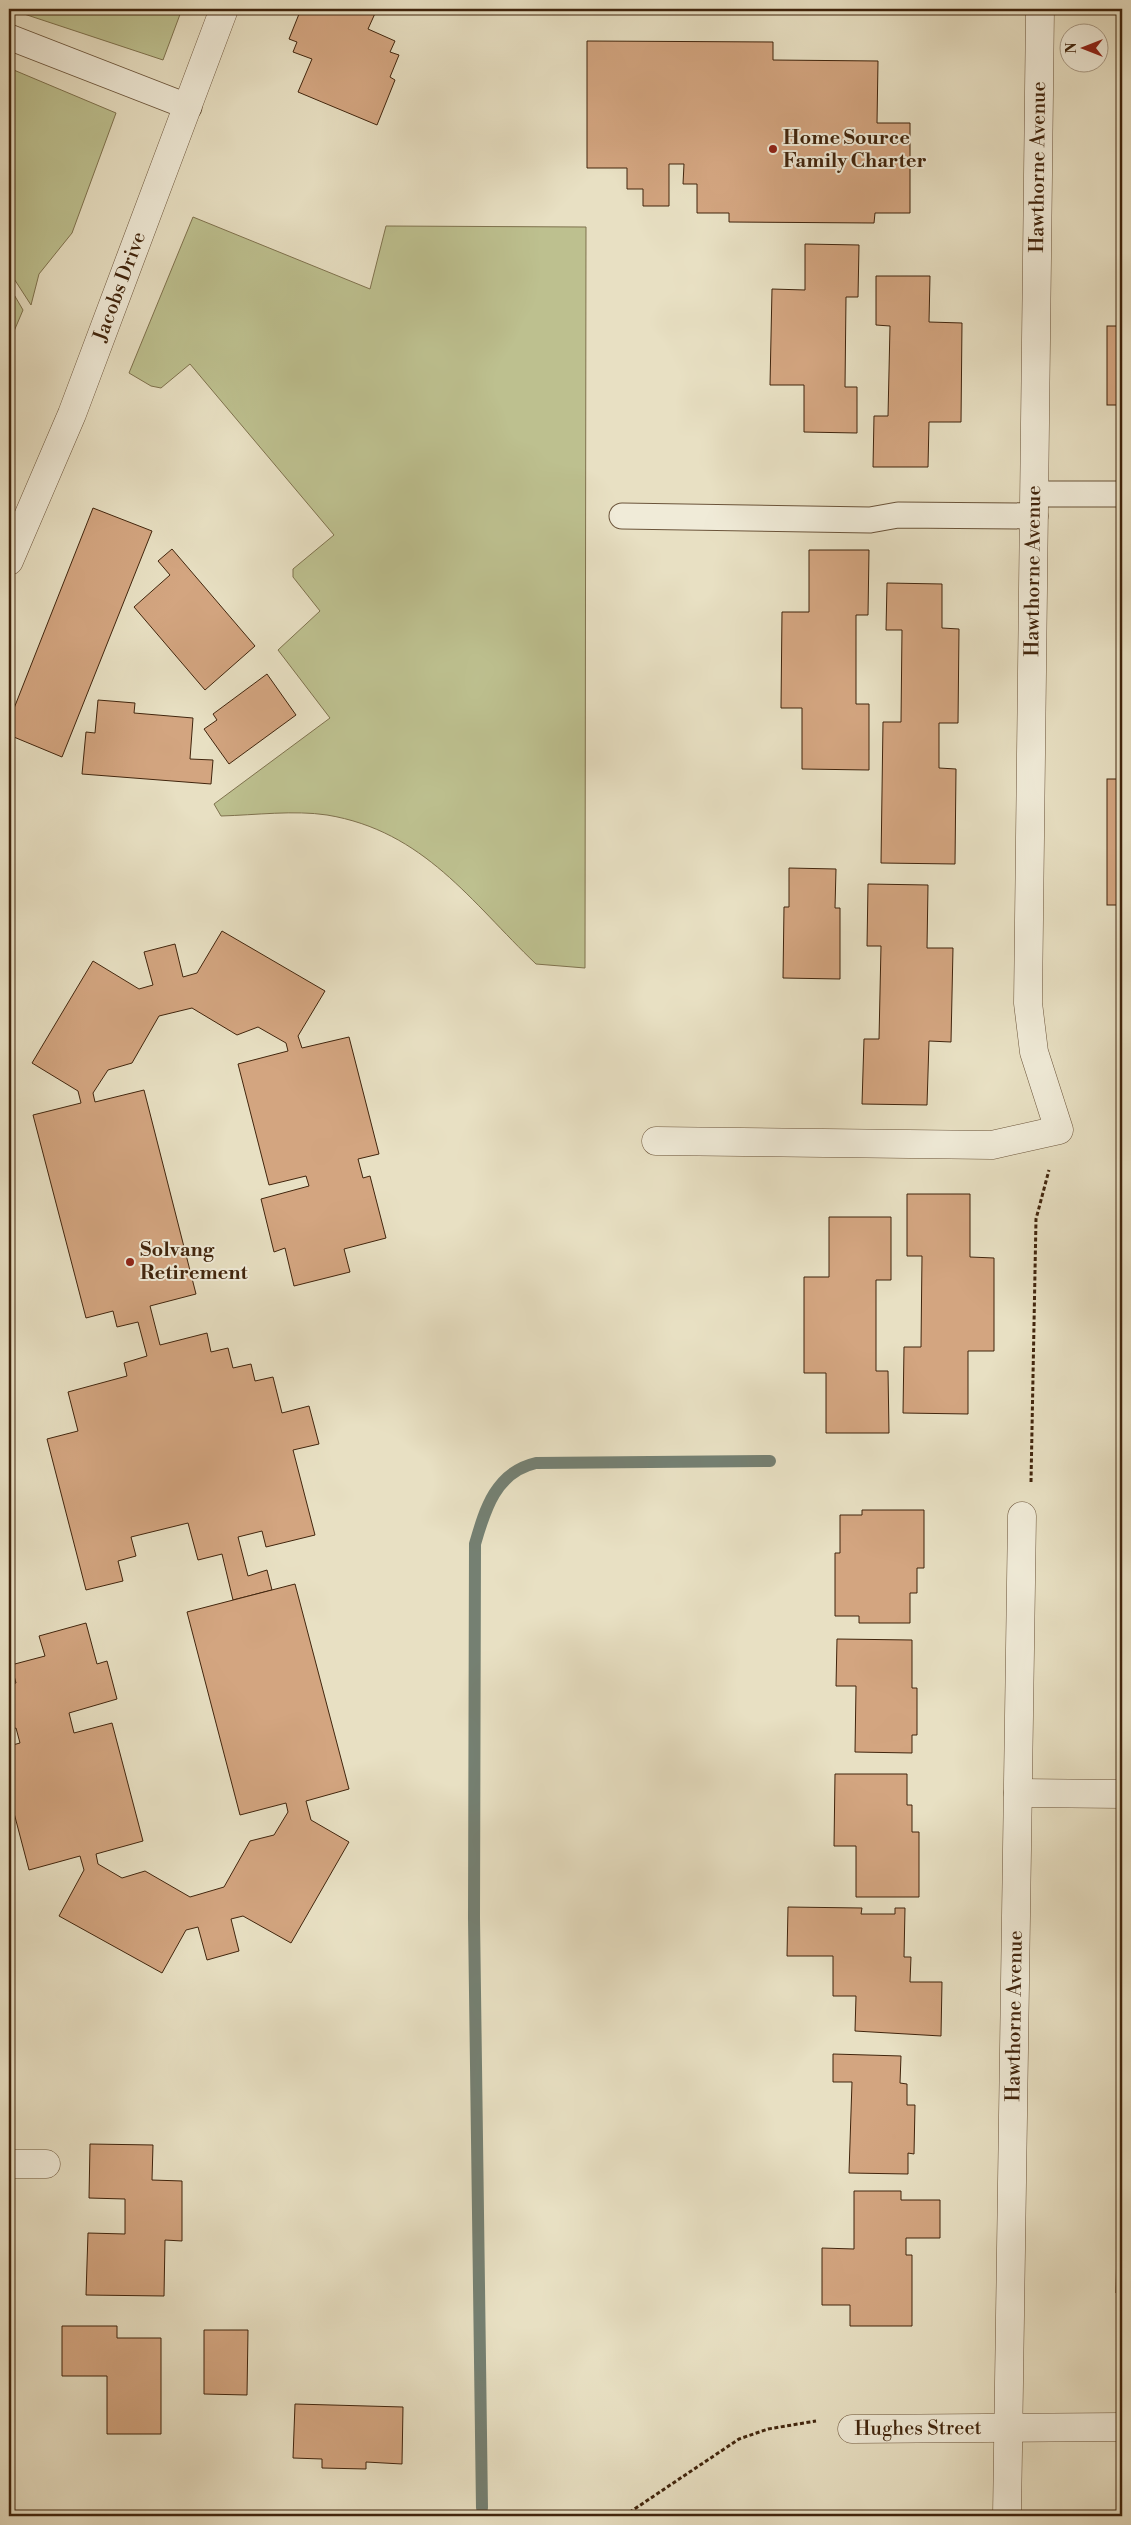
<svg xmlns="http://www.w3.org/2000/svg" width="1131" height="2525" viewBox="0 0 1131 2525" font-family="'Libre Bodoni',serif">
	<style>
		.green { fill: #bdc08f; stroke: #7f724e }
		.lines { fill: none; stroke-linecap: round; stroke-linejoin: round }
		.stream { stroke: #758072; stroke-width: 12 }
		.building { fill: #d3a580; stroke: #41250d }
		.service-casing { stroke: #6b543a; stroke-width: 27 }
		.minor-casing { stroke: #6b543a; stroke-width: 29 }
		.tertiary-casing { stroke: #6b543a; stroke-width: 29 }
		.path { stroke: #41250d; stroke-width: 3; stroke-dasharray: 4 2.5; stroke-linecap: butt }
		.service { stroke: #f0ebd8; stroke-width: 25 }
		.minor { stroke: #f0ebd8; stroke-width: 28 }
		.tertiary { stroke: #f0ebd8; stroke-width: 28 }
		.poi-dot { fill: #8f2418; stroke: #f0ebd8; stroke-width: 2 }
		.labels { text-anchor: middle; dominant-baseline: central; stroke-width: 4; stroke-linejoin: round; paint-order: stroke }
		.poi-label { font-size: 20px; font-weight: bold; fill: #41250d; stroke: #f0ebd8; text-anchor: start }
		.street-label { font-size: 20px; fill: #41250d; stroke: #f0ebd8 }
	</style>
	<rect width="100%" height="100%" fill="#e8e0c3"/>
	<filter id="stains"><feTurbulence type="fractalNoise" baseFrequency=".004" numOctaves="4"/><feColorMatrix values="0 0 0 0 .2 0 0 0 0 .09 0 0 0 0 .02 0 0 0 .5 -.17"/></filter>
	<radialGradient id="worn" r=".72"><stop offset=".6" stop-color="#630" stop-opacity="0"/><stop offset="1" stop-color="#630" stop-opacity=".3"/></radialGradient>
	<g class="green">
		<polygon points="9,9 182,9 163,60"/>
		<polygon points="9,68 116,113 72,233 39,274 31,305 9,271"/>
		<path d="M193,217L370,289L386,226L586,227L585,968L536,964C471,902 424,831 327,815C294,810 256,815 221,816L214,804L330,718L278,650L320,611L293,577V569L334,535L190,364L161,388L151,386L129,373Z"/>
		<polygon points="9,286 23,310 9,343"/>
	</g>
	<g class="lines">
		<path class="stream" d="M482,2508L474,1918L475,1544C485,1509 496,1472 536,1463L770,1461"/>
	</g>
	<g class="building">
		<polygon points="301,9 377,9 368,29 395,41 390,52 399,55 390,77 395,80 377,125 298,92 312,59 293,52 297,42 289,39"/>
		<polygon points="587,41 773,42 773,60 878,61 877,123 910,123 910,213 875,213 874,223 729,222 729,213 697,213 697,184 683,184 684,164 669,164 669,206 643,206 643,189 627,189 627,168 587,168"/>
		<polygon points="805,244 859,245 858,297 846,297 845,387 857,387 857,433 804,432 804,385 770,385 772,289 805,290"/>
		<polygon points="876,276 930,276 929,322 962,323 961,422 929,422 928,467 873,467 874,416 888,416 890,326 876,325"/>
		<rect x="1107" y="326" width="15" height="79"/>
		<polygon points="93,508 152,531 62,757 9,735 9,721"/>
		<polygon points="172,549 255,646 205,690 134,607 170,575 158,561"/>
		<polygon points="809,550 869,550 868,615 856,615 856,704 869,704 869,770 802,769 802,708 781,708 782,612 809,612"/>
		<polygon points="887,583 942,584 942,628 959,629 958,723 939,723 939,768 956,769 955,864 881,863 883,722 901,722 902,630 886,630"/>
		<polygon points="267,674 296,715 229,764 204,729 217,720 213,714"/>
		<polygon points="98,700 135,703 134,713 193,718 190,759 213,760 211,784 82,774 86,732 95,733"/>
		<rect x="1107" y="779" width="15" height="126"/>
		<polygon points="789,868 836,869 835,908 840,908 840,979 783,978 784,907 789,907"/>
		<polygon points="868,884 928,885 927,948 953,948 951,1042 929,1041 927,1105 862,1104 864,1039 879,1039 881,946 867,946"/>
		<polygon points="222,931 325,991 298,1036 302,1048 349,1037 379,1154 358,1159 363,1178 370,1176 386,1238 344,1249 350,1272 294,1286 285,1248 274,1252 261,1199 309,1186 306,1176 269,1185 238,1064 288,1051 286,1043 258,1027 237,1035 192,1008 159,1016 132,1063 108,1070 93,1093 95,1102 144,1090 196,1294 150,1306 160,1345 207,1333 211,1352 228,1348 233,1368 251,1364 255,1381 273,1377 282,1413 309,1406 319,1444 293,1450 315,1535 266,1547 262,1531 238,1537 248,1576 267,1570 272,1590 233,1600 222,1554 198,1560 188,1523 131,1537 136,1556 118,1561 123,1581 86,1590 47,1439 78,1431 68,1392 127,1376 124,1363 147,1356 138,1322 117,1327 113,1311 86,1318 33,1115 81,1103 78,1091 32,1063 93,961 139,989 153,985 144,952 175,944 183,977 197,973"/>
		<polygon points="907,1194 970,1194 970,1257 994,1258 994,1351 968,1351 968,1414 903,1413 904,1347 921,1347 922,1256 907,1256"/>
		<polygon points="829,1217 891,1217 891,1280 876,1280 876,1371 888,1371 889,1433 826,1433 826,1373 804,1373 804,1277 829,1277"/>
		<polygon points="862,1510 924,1510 924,1568 917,1568 917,1593 910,1593 910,1623 859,1623 859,1616 835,1616 835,1553 840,1553 840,1515 862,1515"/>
		<polygon points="295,1584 349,1789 306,1801 311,1820 349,1842 291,1943 243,1916 231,1919 239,1951 207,1960 198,1927 186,1930 162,1973 59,1916 84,1870 80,1856 29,1870 9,1794 9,1746 20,1743 16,1728 9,1730 9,1684 16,1683 11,1665 45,1656 39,1636 86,1623 97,1664 107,1661 117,1699 69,1713 74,1733 112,1723 143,1841 96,1854 98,1864 122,1878 145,1871 190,1897 224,1887 250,1841 274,1835 288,1812 286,1803 240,1815 187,1612"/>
		<polygon points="837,1639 912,1640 912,1688 917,1688 917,1735 912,1735 912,1753 855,1752 856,1686 836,1686"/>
		<polygon points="835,1774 907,1774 907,1805 912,1805 912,1832 919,1832 919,1897 856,1897 856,1846 834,1846"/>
		<polygon points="1121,1906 1122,1906 1122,1955 1120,1955"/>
		<polygon points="788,1907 862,1908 861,1914 895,1914 895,1908 905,1908 904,1957 911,1957 910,1982 942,1982 941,2036 855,2031 856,1996 833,1996 833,1956 787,1956"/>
		<polygon points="833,2054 901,2056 900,2083 907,2084 907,2105 915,2105 914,2154 908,2153 908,2174 849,2173 852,2082 833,2082"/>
		<polygon points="90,2144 153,2145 152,2180 182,2181 182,2241 165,2240 164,2296 86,2295 88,2233 125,2234 125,2199 89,2198"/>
		<polygon points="854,2191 901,2191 901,2200 940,2200 940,2238 906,2238 906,2255 912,2255 912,2326 850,2326 850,2305 822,2305 822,2248 854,2249"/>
		<polygon points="1117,2245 1122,2245 1122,2293 1116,2293"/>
		<polygon points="62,2326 117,2326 117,2338 161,2338 161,2434 107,2434 107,2376 62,2376"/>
		<polygon points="204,2330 248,2330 247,2395 204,2394"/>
		<polygon points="295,2404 403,2407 402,2464 366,2462 366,2469 322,2468 322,2459 293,2458"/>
	</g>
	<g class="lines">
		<g class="service-casing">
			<g id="service">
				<polyline points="9,37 189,107"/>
				<polyline points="1035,494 1122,494"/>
				<polyline points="622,516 870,520 898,515 1035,516"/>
			</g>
		</g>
		<g class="minor-casing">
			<g id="minor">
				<path id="s1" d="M656,1141L992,1145L1059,1130L1034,1052L1028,1003L1040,9"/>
				<polyline points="1018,1793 1122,1794"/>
				<polyline points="9,2164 46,2164"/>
				<path id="s2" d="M852,2429L1122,2427"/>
				<path id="s3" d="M1007,2516L1022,1516"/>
			</g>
		</g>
		<g class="tertiary-casing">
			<g id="tertiary">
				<path id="s4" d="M9,561L72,414L224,9"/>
			</g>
		</g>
		<g class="path">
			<polyline points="1031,1482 1036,1219 1049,1170"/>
			<polyline points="624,2516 739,2439 768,2429 816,2421"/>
		</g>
		<use href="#service" class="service"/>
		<use href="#minor" class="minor"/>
		<use href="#tertiary" class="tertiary"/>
	</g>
	<g class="poi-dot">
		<circle cx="773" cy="149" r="5"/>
		<circle cx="130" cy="1262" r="5"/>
	</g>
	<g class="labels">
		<g class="poi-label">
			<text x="783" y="138">Home Source<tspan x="783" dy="23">Family Charter</tspan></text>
			<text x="140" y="1250">Solvang<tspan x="140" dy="23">Retirement</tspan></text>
		</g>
		<g class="street-label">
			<text stroke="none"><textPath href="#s1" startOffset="1372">Hawthorne Avenue</textPath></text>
			<text stroke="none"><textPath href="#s4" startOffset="296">Jacobs Drive</textPath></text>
			<text stroke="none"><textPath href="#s1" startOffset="968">Hawthorne Avenue</textPath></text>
			<text stroke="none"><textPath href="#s3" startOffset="500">Hawthorne Avenue</textPath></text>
			<text stroke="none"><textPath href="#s2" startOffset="66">Hughes Street</textPath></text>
		</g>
	</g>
	<rect width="1131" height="2525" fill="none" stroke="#e8e0c3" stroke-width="30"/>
	<rect x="10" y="10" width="1111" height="2505" fill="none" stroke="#41250d" stroke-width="2.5"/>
	<rect x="15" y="15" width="1101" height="2495" fill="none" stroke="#41250d"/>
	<g transform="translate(1084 48) rotate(270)"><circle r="24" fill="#f0ebd8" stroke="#aa9c87"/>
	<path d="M0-4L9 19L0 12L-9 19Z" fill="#8f2418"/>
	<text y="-8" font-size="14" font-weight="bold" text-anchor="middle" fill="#41250d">N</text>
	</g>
	<rect width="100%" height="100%" filter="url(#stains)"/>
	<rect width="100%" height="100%" fill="url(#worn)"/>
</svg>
